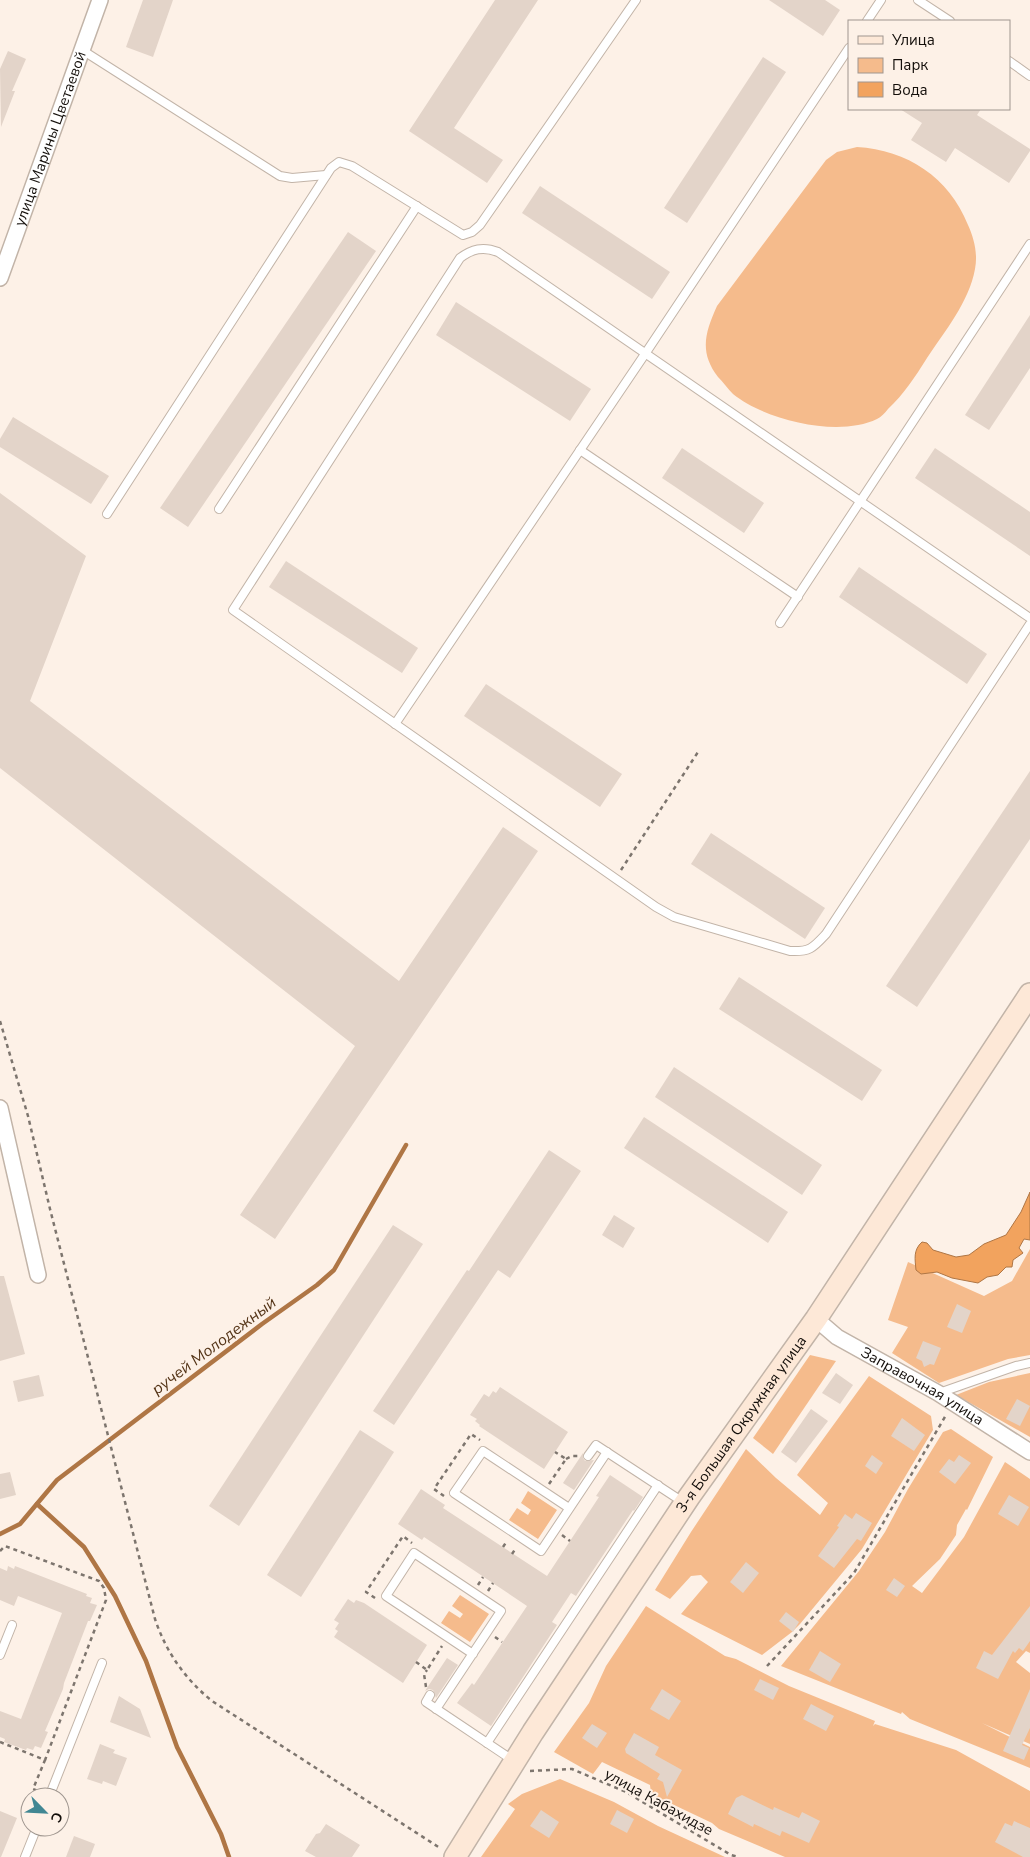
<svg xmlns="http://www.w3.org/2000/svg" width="1030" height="1857" viewBox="0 0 1030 1857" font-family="'Nunito Sans',sans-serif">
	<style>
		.green { fill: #f5bb8c }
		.water { fill: #f2a35e; stroke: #af7645 }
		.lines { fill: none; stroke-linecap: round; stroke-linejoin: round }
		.stream { stroke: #af7645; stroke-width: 4.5 }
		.building { fill: #e3d4c9 }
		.lane-casing { stroke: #c2b4a8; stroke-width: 10 }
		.street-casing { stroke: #c2b4a8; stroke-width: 18 }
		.secondary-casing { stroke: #c2b4a8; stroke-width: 24 }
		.path { stroke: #7d756e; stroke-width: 2.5; stroke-dasharray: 4 4; stroke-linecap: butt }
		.lane { stroke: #fff; stroke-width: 8 }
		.street { stroke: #fff; stroke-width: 15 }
		.secondary { stroke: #fde8d7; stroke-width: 21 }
		.labels { text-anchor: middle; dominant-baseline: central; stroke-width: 4; stroke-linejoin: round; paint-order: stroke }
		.street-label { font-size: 15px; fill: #130e0a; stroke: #fdf1e7 }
		.water-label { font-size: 16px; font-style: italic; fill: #553518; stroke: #fdf1e7 }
	</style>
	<rect width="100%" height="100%" fill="#fdf1e7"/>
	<g class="green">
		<path d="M857,147C907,150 949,177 968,225C974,238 978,254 975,269C969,302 945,331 927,358C915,377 904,394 888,409C885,413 881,417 877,419C838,438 765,420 733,394C728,389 723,382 718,377C699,352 705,333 717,306L826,160L837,152Z"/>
		<polygon points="1030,1249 1030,1355 1008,1359 939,1383 892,1353 908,1327 888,1320 908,1262 984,1296 1012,1281"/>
		<polygon points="810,1355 836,1361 773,1454 753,1438"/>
		<polygon points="1030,1373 1030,1437 956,1395 989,1382"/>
		<polygon points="869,1376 931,1416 933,1430 862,1549 800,1624 792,1632 762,1655 681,1614 708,1582 701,1575 691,1576 670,1599 655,1590 691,1532 746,1449 776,1478 820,1515 828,1503 797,1475"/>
		<polygon points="951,1429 993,1457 967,1510 966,1509 957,1525 956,1535 940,1559 912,1586 922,1593 964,1537 1005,1462 1030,1479 1030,1653 1026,1651 1016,1662 1030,1673 1030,1744 982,1723 1030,1747 1030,1768 910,1719 902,1712 901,1714 781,1666 859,1571 885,1532 908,1489 943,1432"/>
		<polygon points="528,1491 557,1510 538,1539 509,1520 517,1508 528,1515 531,1510 521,1503"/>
		<polygon points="460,1595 489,1614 470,1642 441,1623 449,1611 460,1618 463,1614 452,1606"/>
		<polygon points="646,1606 725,1656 736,1659 789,1686 875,1721 873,1726 875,1724 956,1750 1030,1791 1030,1857 785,1857 719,1829 712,1823 651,1794 650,1785 602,1762 593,1774 554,1752 589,1703 606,1666"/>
		<polygon points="560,1779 614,1802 658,1826 725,1857 481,1857 515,1809 508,1804 522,1794"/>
	</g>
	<path class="water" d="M1030,1192V1240L1024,1239L1019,1248L1023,1253L1013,1260L1012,1267H1006L998,1275L987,1277L978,1283L952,1278L937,1272L921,1274L916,1270C915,1259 913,1250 922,1242L927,1243L933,1250L956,1257L969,1255L984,1244L1006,1235L1021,1212Z"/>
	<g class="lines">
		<g class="stream">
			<polyline points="37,1504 84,1547 115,1596 146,1661 177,1747 221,1834 229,1857"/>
			<polyline points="0,1534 20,1524 57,1480 262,1324 317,1285 334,1270 406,1145"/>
		</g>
	</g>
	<g class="building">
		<polygon points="143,0 173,0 153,57 126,47"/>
		<polygon points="495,0 538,0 454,128 503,160 487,183 409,131"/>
		<polygon points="769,0 825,0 840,10 823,36"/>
		<polygon points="8,51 26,59 12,91 15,91 1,127 0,69"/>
		<polygon points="763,57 786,72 687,223 664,208"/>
		<polygon points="900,109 981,109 977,115 1030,149 1030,151 1009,183 955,148 946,162 911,140 922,123"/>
		<polygon points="540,186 670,272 652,299 522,213"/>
		<polygon points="348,232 376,251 188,527 160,508"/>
		<polygon points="456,302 591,389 570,421 436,335"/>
		<polygon points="1030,315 1030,368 989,430 965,415"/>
		<polygon points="13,417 109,476 91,504 0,447 0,439"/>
		<polygon points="682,448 764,503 744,533 662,478"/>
		<polygon points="935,448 1030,512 1030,556 915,478"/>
		<polygon points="0,493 86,556 30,701 399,981 503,827 538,851 275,1239 240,1215 355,1046 0,768"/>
		<polygon points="286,561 418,648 402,673 269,587"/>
		<polygon points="859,567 987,654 967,684 839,597"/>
		<polygon points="486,684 622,774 600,807 464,716"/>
		<polygon points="1030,771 1030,839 917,1007 886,986"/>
		<polygon points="711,833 825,908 805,939 691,864"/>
		<polygon points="739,977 882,1070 862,1101 719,1009"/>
		<polygon points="674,1067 822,1165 802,1195 655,1097"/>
		<polygon points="644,1117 788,1212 768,1243 624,1148"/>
		<polygon points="549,1150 581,1171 510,1278 498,1270 394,1425 373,1411 467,1270 469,1271"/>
		<polygon points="614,1215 635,1228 623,1248 602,1235"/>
		<polygon points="393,1225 423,1244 239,1526 209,1506"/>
		<polygon points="0,1276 4,1276 25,1354 0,1361"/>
		<polygon points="957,1304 971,1311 962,1333 947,1327"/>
		<polygon points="923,1341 941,1348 934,1365 930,1364 924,1367 922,1361 916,1358"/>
		<polygon points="836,1373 853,1385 840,1404 822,1393"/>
		<polygon points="39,1375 44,1396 18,1402 13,1381"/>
		<polygon points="500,1387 568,1432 544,1469 479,1426 480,1425 475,1421 477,1419 470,1415 484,1394 489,1397 493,1391 496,1393"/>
		<polygon points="1017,1399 1030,1406 1020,1426 1006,1419"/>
		<polygon points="811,1409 828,1421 796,1463 781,1452"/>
		<polygon points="902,1418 925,1435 914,1451 891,1436"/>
		<polygon points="360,1430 394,1452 301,1597 267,1575"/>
		<polygon points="583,1453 583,1458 585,1461 594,1460 574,1490 563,1483"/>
		<polygon points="872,1455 883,1463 876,1474 865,1466"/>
		<polygon points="959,1455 971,1463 955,1484 939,1472 949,1459 954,1462"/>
		<polygon points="10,1472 16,1495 0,1499 0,1474"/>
		<polygon points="610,1475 643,1497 634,1511 633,1510 576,1596 571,1593 552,1622 557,1625 491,1726 457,1703 472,1683 474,1685 527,1606 424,1537 422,1540 398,1524 421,1489 445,1505 443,1508 547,1576 599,1497 596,1496"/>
		<polygon points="1009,1495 1029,1507 1018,1526 998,1514"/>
		<polygon points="856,1513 872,1523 861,1541 857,1539 834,1568 818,1556 839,1527 837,1526 845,1514 852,1519"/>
		<polygon points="746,1562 759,1573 743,1593 730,1582"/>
		<polygon points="8,1566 14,1569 15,1566 87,1594 86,1596 92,1598 90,1603 97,1605 90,1621 88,1621 64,1683 63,1689 45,1731 48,1732 41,1748 35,1746 33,1750 27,1748 26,1750 4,1742 5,1739 0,1737 0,1711 21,1719 62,1613 18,1596 14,1606 0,1600 0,1568 7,1571"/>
		<polygon points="894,1578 905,1586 897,1597 886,1590"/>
		<polygon points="348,1599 354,1603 356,1600 364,1603 427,1645 403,1683 334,1637 338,1631 335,1629 339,1623 334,1620"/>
		<polygon points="1030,1606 1030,1641 1023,1651 1019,1648 1015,1653 1013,1651 998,1679 976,1668 984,1651 992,1655"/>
		<polygon points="786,1612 799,1622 793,1632 779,1621"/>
		<polygon points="820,1651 841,1664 830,1682 809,1670"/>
		<polygon points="447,1658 458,1665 436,1698 433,1690 429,1689 425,1691"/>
		<polygon points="760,1679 779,1688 773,1700 754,1690"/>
		<polygon points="662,1689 681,1701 669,1720 650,1709"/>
		<polygon points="1030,1689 1030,1728 1022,1745 1029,1748 1024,1760 1003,1751"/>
		<polygon points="119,1696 140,1709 151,1738 110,1722"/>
		<polygon points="811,1704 834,1716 826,1731 803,1719"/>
		<polygon points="592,1724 607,1733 597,1748 582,1738"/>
		<polygon points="634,1733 659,1747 655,1755 682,1770 667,1797 663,1782 657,1779 660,1774 626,1753 625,1749"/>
		<polygon points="100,1744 115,1750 113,1753 127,1758 116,1786 103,1781 102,1784 87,1779"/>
		<polygon points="742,1795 773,1810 774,1807 799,1818 802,1812 820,1821 809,1843 782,1831 780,1836 754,1824 753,1827 728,1814 736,1798"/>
		<polygon points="541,1810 559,1822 549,1838 530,1826"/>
		<polygon points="617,1810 634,1819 627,1833 610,1824"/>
		<polygon points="0,1811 17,1818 1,1857 0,1857"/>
		<polygon points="1014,1821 1030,1828 1030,1857 1023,1857 995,1842 1005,1823 1012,1826"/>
		<polygon points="326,1824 360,1845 352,1857 316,1857 305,1851 316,1834 320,1833"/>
		<polygon points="74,1836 95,1844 90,1857 66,1857"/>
	</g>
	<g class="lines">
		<g class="lane-casing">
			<g id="lane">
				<polyline points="918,0 950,21"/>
				<polyline points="867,21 881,0"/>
				<polyline points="82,50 280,176 292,178 326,175"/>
				<polyline points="1009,61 1030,76"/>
				<polyline points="580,450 798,597"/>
				<polyline points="219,509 417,206"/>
				<polyline points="107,514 331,168 339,162 352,166 463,235 472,232 480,225 636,0"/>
				<path d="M1030,618L498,252C483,246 472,249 460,258L233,610L656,907L674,917L790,951C810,952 813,948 826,934L1030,624"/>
				<polyline points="780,623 1030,244"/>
				<polyline points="395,724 645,354 849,48"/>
				<polyline points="939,1393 1016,1366 1030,1363"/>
				<polyline points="588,1456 596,1445 683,1502"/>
				<polyline points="569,1508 483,1451 454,1493 541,1551 607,1452"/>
				<polyline points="0,1655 12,1625"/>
				<polyline points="430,1695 426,1702 514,1761"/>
				<polyline points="436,1709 501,1611 414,1553 386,1596 473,1654"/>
				<polyline points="487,1743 658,1485"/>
				<polyline points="49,1797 102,1663"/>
				<polyline points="25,1857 37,1827"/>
			</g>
		</g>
		<g class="street-casing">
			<g id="street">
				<path id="s1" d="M0,278L100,0"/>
				<polyline points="0,1108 38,1275"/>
				<path id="s2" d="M816,1319L837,1337L938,1393L1030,1452"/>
			</g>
		</g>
		<g class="secondary-casing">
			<g id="secondary">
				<path id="s3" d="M455,1857L533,1732L689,1497L816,1319L1030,994"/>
			</g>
		</g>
		<g class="path">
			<polyline points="621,870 698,752"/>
			<path d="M0,1021L28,1116L50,1209L155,1619C166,1652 185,1679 212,1701L440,1848"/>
			<polyline points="566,1459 572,1456 579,1456"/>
			<polyline points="549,1484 566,1459 555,1452"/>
			<polyline points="444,1496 434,1489 471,1434 480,1440"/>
			<polyline points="562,1535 570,1541"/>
			<polyline points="503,1547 507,1541"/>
			<polyline points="0,1551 5,1546 99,1581 104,1588 106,1600 45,1760"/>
			<polyline points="512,1554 516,1548"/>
			<polyline points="478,1585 483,1577"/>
			<polyline points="488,1591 493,1583"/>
			<polyline points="375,1598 366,1592 403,1536 412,1543"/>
			<polyline points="495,1637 502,1642"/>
			<polyline points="416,1662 427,1670 442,1646"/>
			<polyline points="767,1666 854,1573 946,1415"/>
			<polyline points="426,1687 424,1674 427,1670"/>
			<polyline points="0,1742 45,1760 33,1789 41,1792"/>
			<polyline points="530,1771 572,1769 626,1792 731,1855 738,1857"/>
		</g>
		<use href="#lane" class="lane"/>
		<use href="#street" class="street"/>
		<use href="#secondary" class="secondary"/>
	</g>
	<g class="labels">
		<g class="street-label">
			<text stroke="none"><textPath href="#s1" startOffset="148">улица Марины Цветаевой</textPath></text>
			<text stroke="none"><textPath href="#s2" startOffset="126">Заправочная улица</textPath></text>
			<text stroke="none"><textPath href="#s3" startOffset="519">3-я Большая Окружная улица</textPath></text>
			<text transform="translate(659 1802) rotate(29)">улица Кабахидзе</text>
		</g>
		<g class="water-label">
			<text transform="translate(214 1346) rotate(-37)">ручей Молодежный</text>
		</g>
	</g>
	<rect x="848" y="20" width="162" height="90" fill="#fdf1e7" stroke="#9f968f"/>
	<rect x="858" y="36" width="25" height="8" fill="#fde8d7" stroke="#9f968f"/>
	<text x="892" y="45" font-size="15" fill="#130e0a">Улица</text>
	<rect x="858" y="58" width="25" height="15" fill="#f5bb8c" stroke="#9f968f"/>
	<text x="892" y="70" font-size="15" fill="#130e0a">Парк</text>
	<rect x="858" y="82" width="25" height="15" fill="#f2a35e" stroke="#9f968f"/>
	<text x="892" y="95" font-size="15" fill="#130e0a">Вода</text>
	<g transform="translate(45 1812) rotate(114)"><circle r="24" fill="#fdf1e7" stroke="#9f968f"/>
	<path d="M0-4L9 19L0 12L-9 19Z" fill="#418793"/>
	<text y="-8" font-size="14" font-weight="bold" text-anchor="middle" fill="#130e0a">С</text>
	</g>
</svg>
